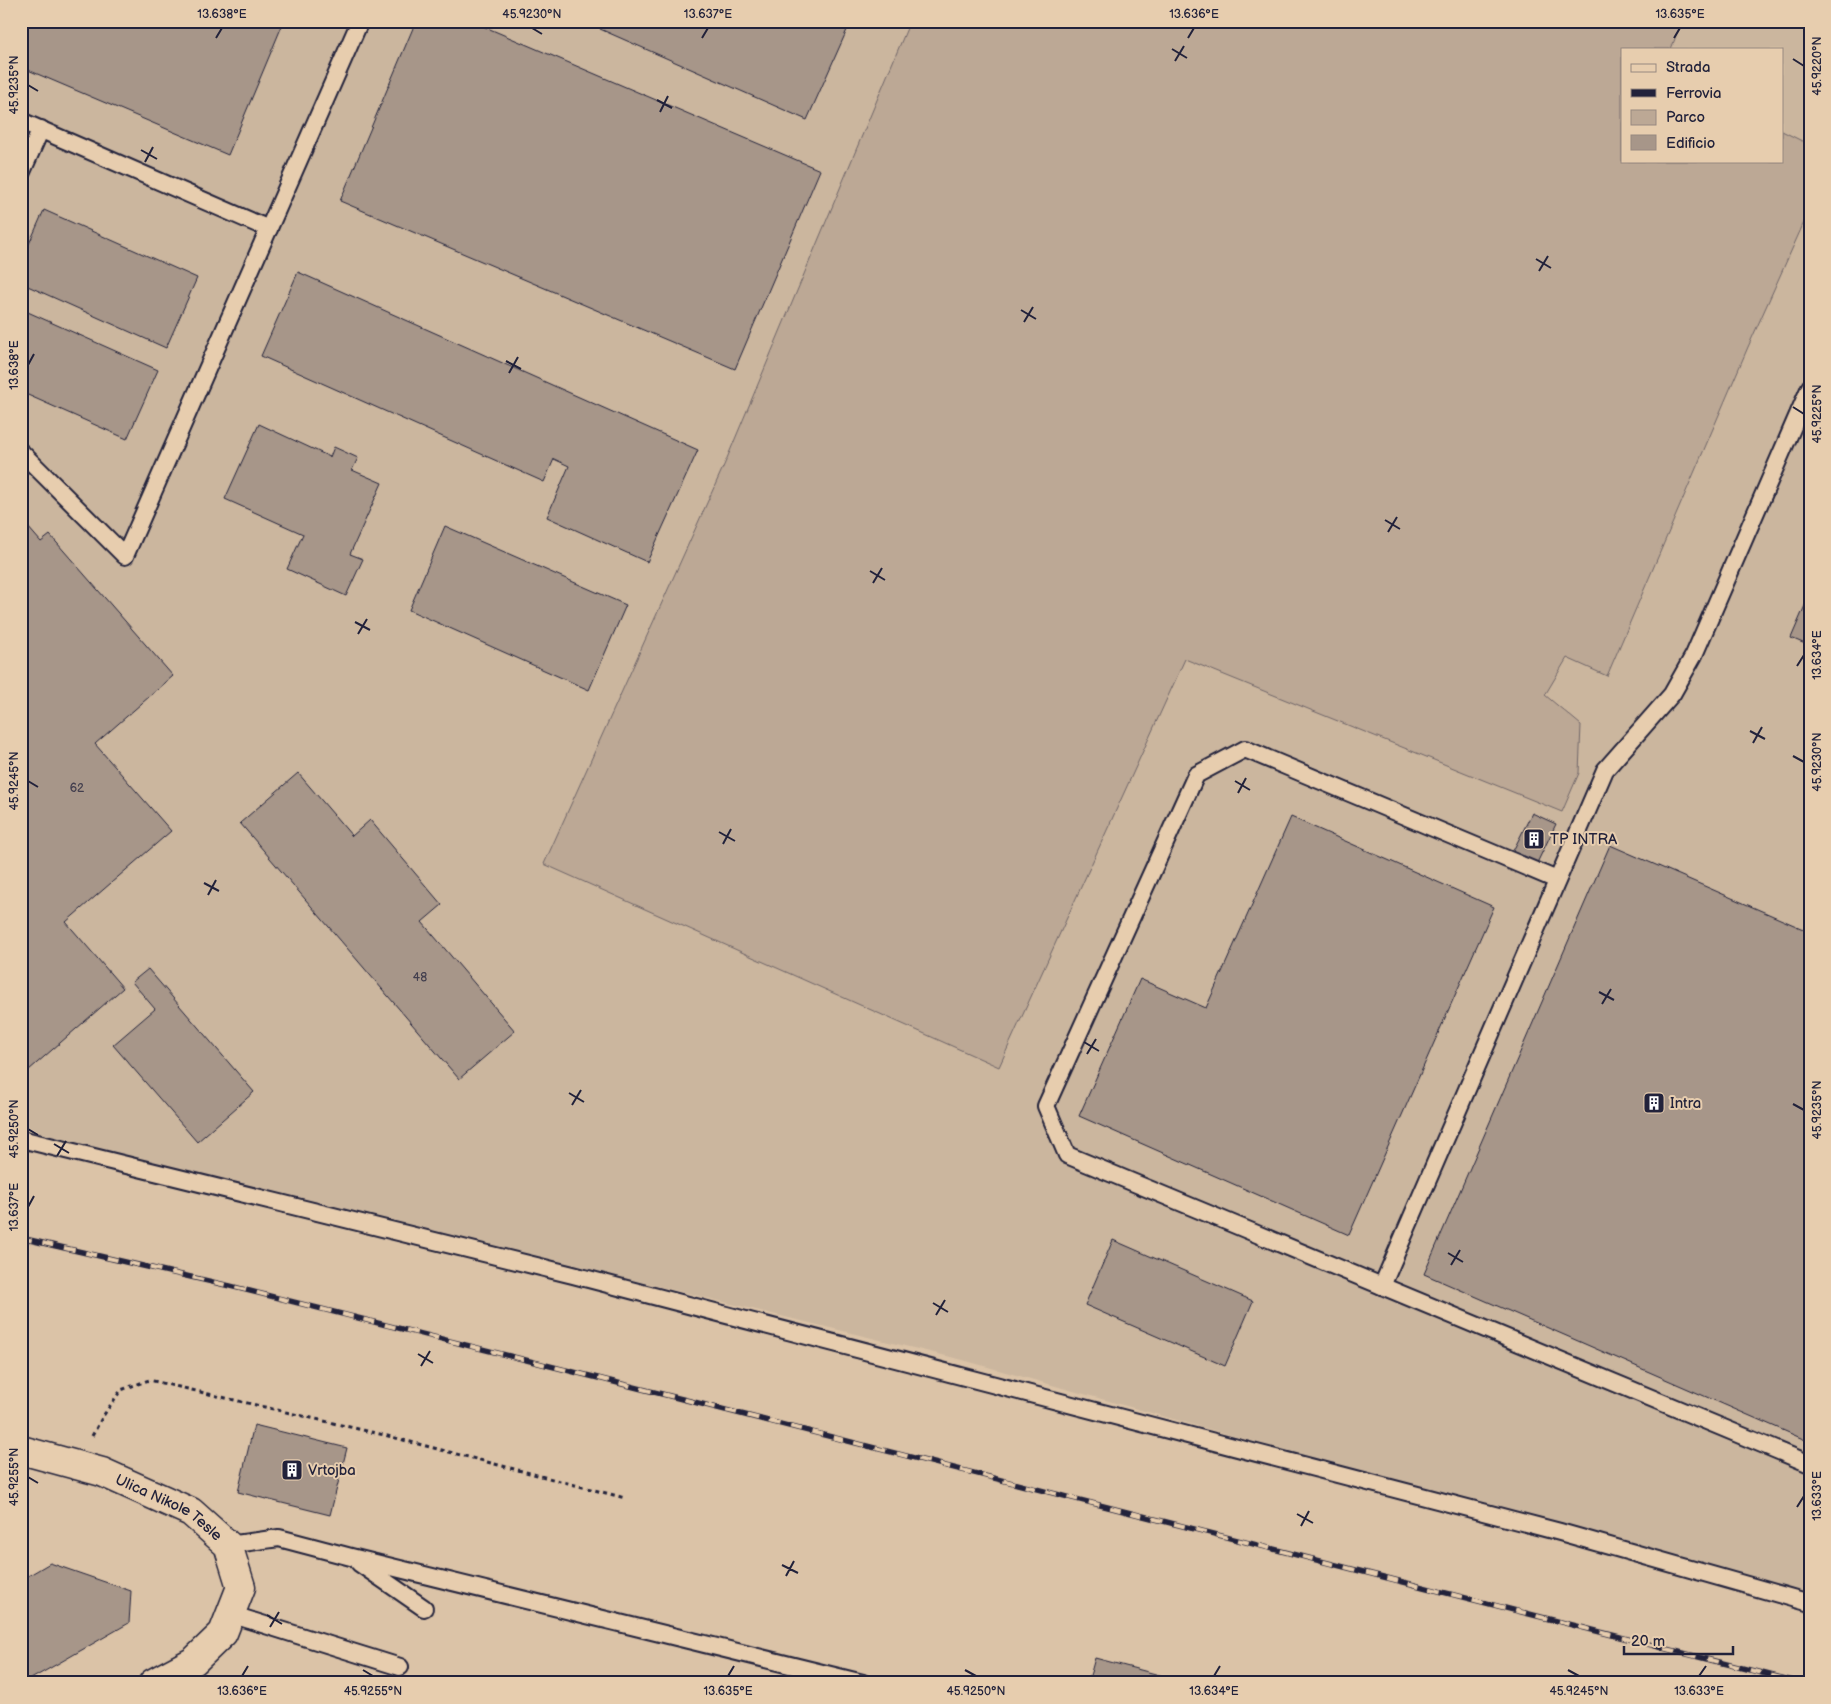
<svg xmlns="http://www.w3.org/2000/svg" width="1831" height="1704" viewBox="0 0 1831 1704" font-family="'Balsamiq Sans',sans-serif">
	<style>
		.built { fill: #cbb69e; fill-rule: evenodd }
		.green { fill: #bca895; stroke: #6f6568 }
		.building { fill: #a79689; stroke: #22223b }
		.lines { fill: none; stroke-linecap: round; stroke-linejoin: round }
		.lane-casing { stroke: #22223b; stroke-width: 20 }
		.street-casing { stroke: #22223b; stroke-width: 31 }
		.path { stroke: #22223b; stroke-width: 3; stroke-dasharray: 4 4; stroke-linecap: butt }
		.lane { stroke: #e7cdae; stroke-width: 16 }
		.street { stroke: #e7cdae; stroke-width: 28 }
		.rail-casing { stroke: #22223b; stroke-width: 5.5 }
		.rail { stroke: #e7cdae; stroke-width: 4; stroke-dasharray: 11; stroke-linecap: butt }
		.ticks { fill: none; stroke: #22223b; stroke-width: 2 }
		.labels { text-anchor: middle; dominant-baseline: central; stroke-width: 4; stroke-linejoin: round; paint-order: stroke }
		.number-label { font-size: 12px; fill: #433f4e }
		.poi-label { font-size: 15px; fill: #22223b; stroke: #e7cdae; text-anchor: start }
		.street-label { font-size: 15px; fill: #22223b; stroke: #e7cdae }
		.neatline { fill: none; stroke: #22223b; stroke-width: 2 }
		.ticks-label { font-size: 12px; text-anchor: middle; fill: #22223b }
	</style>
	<rect width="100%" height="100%" fill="#dbc3a7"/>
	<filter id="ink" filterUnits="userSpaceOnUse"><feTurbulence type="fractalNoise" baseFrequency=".02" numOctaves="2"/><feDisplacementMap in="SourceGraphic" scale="10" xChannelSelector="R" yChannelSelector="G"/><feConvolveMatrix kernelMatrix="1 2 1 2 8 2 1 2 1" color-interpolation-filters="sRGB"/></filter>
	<g filter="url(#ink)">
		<path class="built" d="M21,21H1810V1598L963,1360L21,1132ZM1622,49H1782V161H1622Z"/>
		<polygon class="green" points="910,21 1682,21 1671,49 1622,49 1622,161 1782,161 1782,131 1810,145 1810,209 1748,347 1607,676 1567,658 1545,695 1581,725 1579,773 1562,812 1185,659 999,1067 544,864 725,463"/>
		<g class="building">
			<polygon points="21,21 284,21 228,155 21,67"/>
			<polygon points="416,21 471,21 820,170 735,369 340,201"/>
			<polygon points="604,21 851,21 807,120 600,29"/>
			<polygon points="44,210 197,278 166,348 21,283 21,262"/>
			<polygon points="298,272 698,450 647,562 547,517 569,466 554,459 544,482 261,356"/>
			<polygon points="21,309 158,370 127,439 21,392"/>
			<polygon points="259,424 330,457 334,447 358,458 352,470 382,483 350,554 363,559 346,596 287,569 303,534 225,499"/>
			<polygon points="21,519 41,542 50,535 173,676 95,744 171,831 66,922 123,988 21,1077"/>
			<polygon points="445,526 626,605 589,690 409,610"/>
			<polygon points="1810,594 1810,646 1791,638"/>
			<polygon points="298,773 352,836 370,820 442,905 422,922 515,1031 459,1079 240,823"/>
			<polygon points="1532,813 1556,824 1536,865 1512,853"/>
			<polygon points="1291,817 1494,907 1349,1235 1079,1116 1140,979 1206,1008"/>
			<polygon points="1610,845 1810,932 1810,1442 1424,1274"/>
			<polygon points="148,969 254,1092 197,1142 113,1045 155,1009 132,982"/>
			<polygon points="1113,1240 1253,1301 1225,1366 1085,1305"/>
			<polygon points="254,1425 347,1448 330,1515 238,1492"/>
			<polygon points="50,1563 131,1591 129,1623 24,1683 21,1683 21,1580"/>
			<polygon points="1095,1658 1167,1677 1166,1683 1088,1683"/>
		</g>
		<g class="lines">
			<g class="lane-casing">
				<g id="lane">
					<polyline points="21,121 269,229"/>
					<polyline points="21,174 41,129"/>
					<polyline points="21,452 125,556 360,21"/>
					<polyline points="1557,880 1245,749 1196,775 1046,1106 1067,1155 1810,1464"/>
					<polyline points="21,1139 573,1275 1560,1532 1810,1603"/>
					<polyline points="1382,1286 1605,770 1672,694 1694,655 1810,387"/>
					<polyline points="228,1545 279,1538 351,1557 863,1683"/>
					<polyline points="359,1563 424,1608"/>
					<polyline points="230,1614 400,1667"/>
				</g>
			</g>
			<g class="street-casing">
				<g id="street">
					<path id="s1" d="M21,1450L102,1472L191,1512L228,1545L241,1587L223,1633L194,1661L153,1683"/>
				</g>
			</g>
			<polyline class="path" points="92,1436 103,1416 121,1390 149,1380 384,1435 625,1498"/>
			<use href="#lane" class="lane"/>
			<use href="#street" class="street"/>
			<g class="rail-casing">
				<polyline id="rail" points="21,1238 230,1286 694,1402 1801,1683"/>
			</g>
			<use href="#rail" class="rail"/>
		</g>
	</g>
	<path class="ticks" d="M532,28L542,34M216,38L222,28M702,38L708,28M1188,38L1194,28M1674,38L1680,28M1172,49L1187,58M1793,59L1804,66M1175,61L1184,46M28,85L38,91M657,100L672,108M660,112L668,96M141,150L157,159M145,162L153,147M1536,259L1551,268M1539,271L1548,256M1021,310L1036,319M1024,322L1033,307M506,361L521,369M28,365L34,354M509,373L518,357M1793,407L1804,414M1385,520L1400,529M1388,532L1397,517M870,571L885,580M873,583L882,568M355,622L370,630M358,634L367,619M1797,666L1804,655M1750,731L1765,739M1753,743L1762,727M1793,756L1804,762M28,781L38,787M1235,781L1250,790M1238,793L1246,778M719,832L735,841M723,844L731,829M204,883L219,891M208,895L216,880M1599,992L1614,1000M1602,1004L1611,989M1084,1042L1099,1051M1087,1054L1096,1039M569,1093L584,1102M1793,1104L1804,1110M572,1105L581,1090M28,1129L38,1135M54,1144L69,1153M57,1156L66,1141M28,1207L34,1196M1448,1253L1463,1262M1451,1265L1460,1250M933,1303L948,1312M936,1315L945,1300M418,1354L433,1363M421,1366L430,1351M28,1477L38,1483M1797,1507L1804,1496M1297,1514L1313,1523M1301,1526L1309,1511M782,1565L798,1573M786,1576L794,1561M267,1615L282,1624M270,1627L279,1612M363,1670L373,1676M965,1670L976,1676M1568,1670L1579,1676M242,1676L248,1666M728,1676L734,1666M1214,1676L1220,1666M1699,1676L1706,1666"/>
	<defs>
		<g id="building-square" transform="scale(1.125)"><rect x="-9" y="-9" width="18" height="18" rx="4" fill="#22223b" stroke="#e7cdae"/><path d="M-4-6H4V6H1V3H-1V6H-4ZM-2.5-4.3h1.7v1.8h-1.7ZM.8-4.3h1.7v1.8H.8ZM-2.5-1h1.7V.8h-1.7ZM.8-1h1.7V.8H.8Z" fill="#fff"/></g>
	</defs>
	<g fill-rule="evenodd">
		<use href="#building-square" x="1534" y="839"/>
		<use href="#building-square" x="1654" y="1103"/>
		<use href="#building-square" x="292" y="1470"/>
	</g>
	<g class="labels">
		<g class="number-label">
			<text x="77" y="788">62</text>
			<text x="420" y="977">48</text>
		</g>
		<g class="poi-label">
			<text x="1550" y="839">TP INTRA</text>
			<text x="1670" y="1103">Intra</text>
			<text x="308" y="1470">Vrtojba</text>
		</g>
		<g class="street-label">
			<text stroke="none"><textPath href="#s1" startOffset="160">Ulica Nikole Tesle</textPath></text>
		</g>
	</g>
	<rect width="1831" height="1704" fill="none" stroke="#e7cdae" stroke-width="55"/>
	<rect x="1621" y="48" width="162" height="115" fill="#e7cdae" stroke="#988980"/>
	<rect x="1631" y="64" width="25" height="8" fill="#e7cdae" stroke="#988980"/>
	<text x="1666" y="72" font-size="15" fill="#22223b">Strada</text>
	<rect x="1631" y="89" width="25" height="8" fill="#22223b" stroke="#988980"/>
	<text x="1666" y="98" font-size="15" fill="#22223b">Ferrovia</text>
	<rect x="1631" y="110" width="25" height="15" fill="#bca895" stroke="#988980"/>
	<text x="1666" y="122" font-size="15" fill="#22223b">Parco</text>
	<rect x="1631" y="135" width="25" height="15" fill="#a79689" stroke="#988980"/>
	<text x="1666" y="148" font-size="15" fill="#22223b">Edificio</text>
	<path d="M1624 1646v8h109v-8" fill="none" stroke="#22223b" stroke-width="2.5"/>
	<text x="1631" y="1646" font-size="15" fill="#22223b" stroke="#e7cdae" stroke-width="4" paint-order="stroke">20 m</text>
	<rect x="28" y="28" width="1776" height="1648" class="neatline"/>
	<g class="ticks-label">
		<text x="222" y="18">13.638°E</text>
		<text x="532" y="18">45.9230°N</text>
		<text x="708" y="18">13.637°E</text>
		<text x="1194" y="18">13.636°E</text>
		<text x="1680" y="18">13.635°E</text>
		<text transform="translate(1817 66) rotate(-90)" y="4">45.9220°N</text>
		<text transform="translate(14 85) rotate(-90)" y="4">45.9235°N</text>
		<text transform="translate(14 365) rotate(-90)" y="4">13.638°E</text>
		<text transform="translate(1817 414) rotate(-90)" y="4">45.9225°N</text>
		<text transform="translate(1817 655) rotate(-90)" y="4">13.634°E</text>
		<text transform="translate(1817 762) rotate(-90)" y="4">45.9230°N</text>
		<text transform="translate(14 781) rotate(-90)" y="4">45.9245°N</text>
		<text transform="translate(1817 1110) rotate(-90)" y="4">45.9235°N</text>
		<text transform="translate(14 1129) rotate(-90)" y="4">45.9250°N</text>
		<text transform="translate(14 1207) rotate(-90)" y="4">13.637°E</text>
		<text transform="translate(14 1477) rotate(-90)" y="4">45.9255°N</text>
		<text transform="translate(1817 1496) rotate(-90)" y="4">13.633°E</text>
		<text x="242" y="1695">13.636°E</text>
		<text x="373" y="1695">45.9255°N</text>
		<text x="728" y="1695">13.635°E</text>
		<text x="976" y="1695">45.9250°N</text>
		<text x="1214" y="1695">13.634°E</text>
		<text x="1579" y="1695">45.9245°N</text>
		<text x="1699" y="1695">13.633°E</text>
	</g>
</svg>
